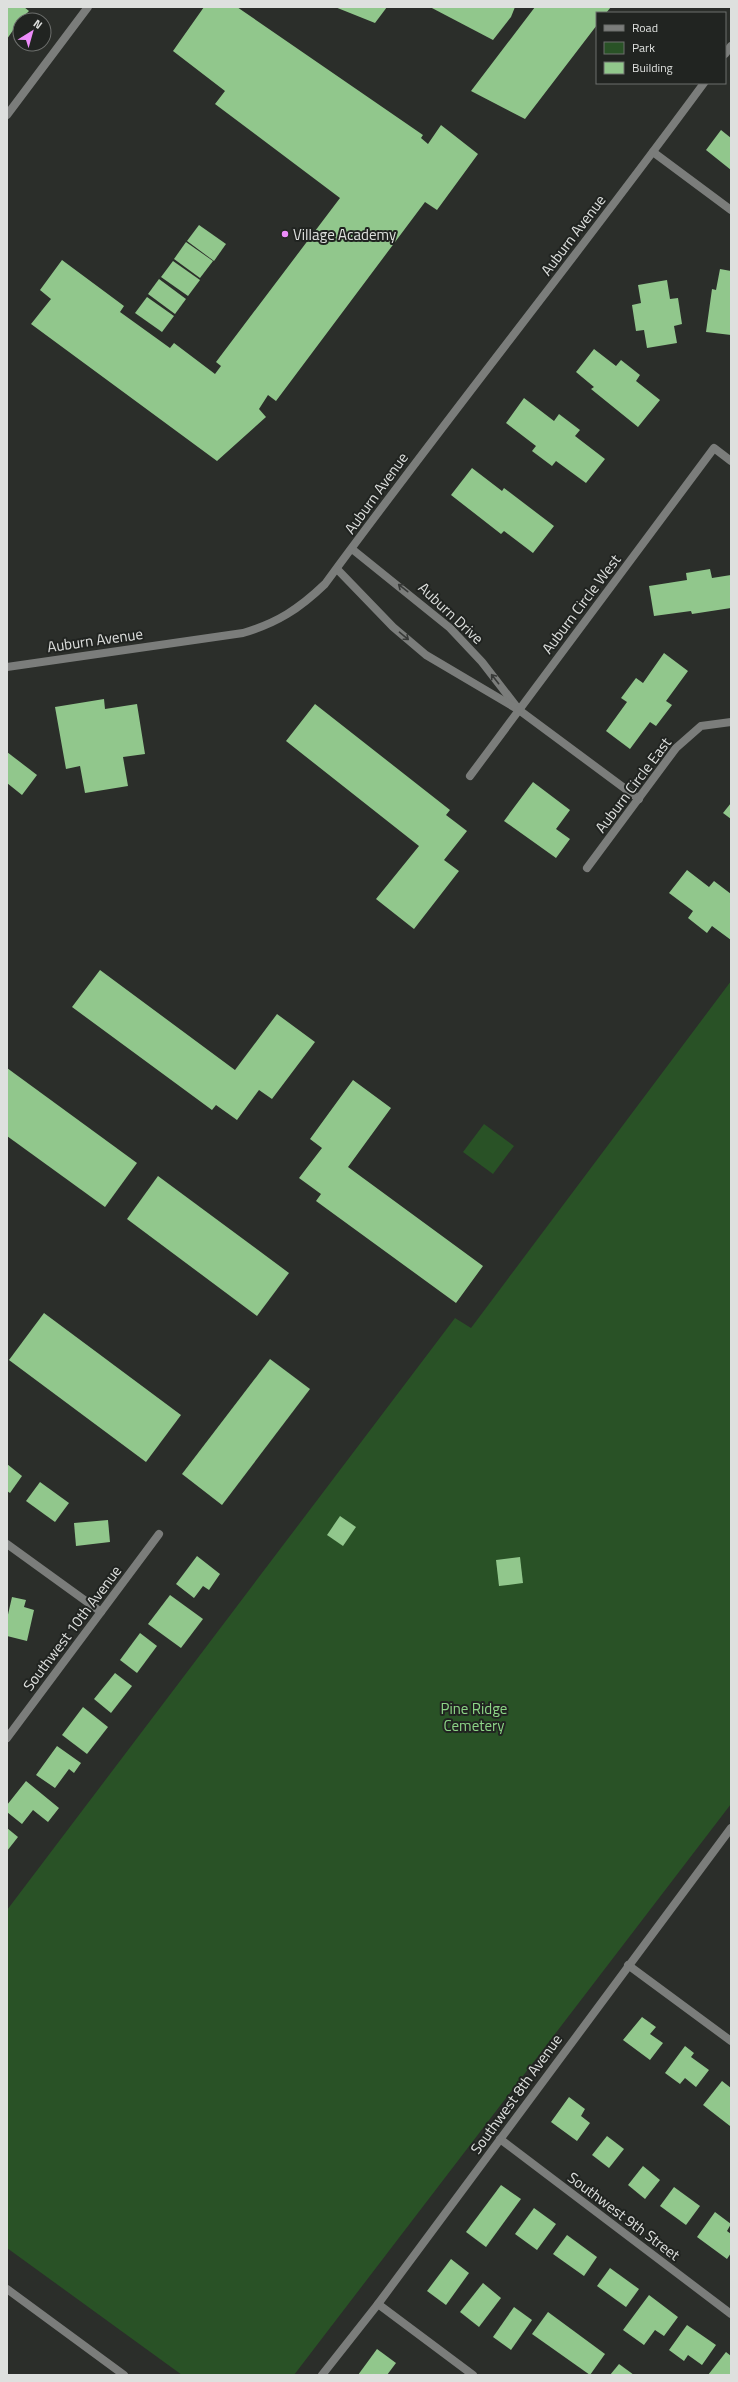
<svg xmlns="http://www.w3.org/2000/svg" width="738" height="2382" viewBox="0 0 738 2382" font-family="'Titillium Web',sans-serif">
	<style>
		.green { fill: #295226 }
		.building { fill: #91c78c }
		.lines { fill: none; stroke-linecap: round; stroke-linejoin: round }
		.minor { stroke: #7b7d7b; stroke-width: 8 }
		.tertiary { stroke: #7b7d7b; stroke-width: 8 }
		.oneway { stroke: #383a38 }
		.poi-dot { fill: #ed8cfa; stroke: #212421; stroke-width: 1.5 }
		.labels { text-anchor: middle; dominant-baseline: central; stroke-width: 4; stroke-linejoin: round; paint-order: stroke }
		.poi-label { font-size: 15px; fill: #dee0de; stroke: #212421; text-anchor: start }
		.street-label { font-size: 15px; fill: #dee0de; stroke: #212421 }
		.park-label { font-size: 15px; fill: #8dd587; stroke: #212421 }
	</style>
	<rect width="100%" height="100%" fill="#2b2e2a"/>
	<g class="green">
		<polygon points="731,981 731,1804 294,2375 182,2375 7,2248 7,1910 455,1318 471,1328"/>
		<polygon points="484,1124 514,1146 493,1174 463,1152"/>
	</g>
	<g class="building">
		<polygon points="7,7 24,7 29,11 20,20 7,39"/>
		<polygon points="204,7 237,7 423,135 421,138 428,144 441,125 478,154 437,210 425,202 276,401 268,395 259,409 266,417 217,461 31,324 51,299 40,290 62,260 124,306 120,312 170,348 174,343 215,374 221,366 216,362 340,198 215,104 225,91 173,51"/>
		<polygon points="335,7 387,7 375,23"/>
		<polygon points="430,7 515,7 511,17 493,40"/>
		<polygon points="535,7 611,7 606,13 597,13 597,25 525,119 471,91"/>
		<polygon points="721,130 731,138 731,170 706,150"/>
		<polygon points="199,225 226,244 214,261 187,241"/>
		<polygon points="186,242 213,261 200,278 174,259"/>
		<polygon points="173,261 200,280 188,296 161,277"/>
		<polygon points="720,269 731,271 731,335 706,332 712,289 716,290"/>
		<polygon points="159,279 186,299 175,314 148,294"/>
		<polygon points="667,280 670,299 678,298 682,324 674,326 677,343 647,348 644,330 636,331 632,305 641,303 638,285"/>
		<polygon points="147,297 174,316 162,332 135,313"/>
		<polygon points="594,349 616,366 621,360 640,375 636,381 660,400 638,427 591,389 594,387 576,372"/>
		<polygon points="524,398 554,421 559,414 580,430 575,436 605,459 586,483 556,461 552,466 532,451 536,446 506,423"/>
		<polygon points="472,468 502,491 504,488 554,526 533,553 504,531 501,534 451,495"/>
		<polygon points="710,569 712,578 731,575 731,608 692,614 691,611 654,616 649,586 687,580 686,573"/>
		<polygon points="664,653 688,671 666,701 672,705 656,726 650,722 630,749 606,731 627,702 621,698 636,678 643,683"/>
		<polygon points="104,699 105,709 137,704 145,754 123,757 128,786 85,793 80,766 66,769 55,707"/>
		<polygon points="315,704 450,810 446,815 467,831 444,860 459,871 414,929 376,899 419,846 286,741"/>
		<polygon points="7,752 37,775 22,795 7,783"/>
		<polygon points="533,782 570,810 556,829 570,839 556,858 504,821"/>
		<polygon points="731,803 731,819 723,813"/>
		<polygon points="687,870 709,887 714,881 731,894 731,940 712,926 707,933 688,918 693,911 669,893"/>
		<polygon points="100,970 235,1070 277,1014 315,1042 272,1099 259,1090 237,1120 216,1105 212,1110 72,1007"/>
		<polygon points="7,1068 137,1163 105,1207 7,1136"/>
		<polygon points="353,1080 391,1108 348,1167 483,1266 456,1303 316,1201 321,1194 299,1178 322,1148 310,1139"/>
		<polygon points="158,1176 289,1273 257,1316 127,1219"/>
		<polygon points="44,1313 181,1415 146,1462 9,1360"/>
		<polygon points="270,1359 310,1389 222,1505 182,1474"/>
		<polygon points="7,1464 22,1476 10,1493 7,1491"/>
		<polygon points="40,1482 69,1503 55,1522 26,1501"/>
		<polygon points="340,1516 356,1527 343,1546 327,1535"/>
		<polygon points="108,1520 110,1542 76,1546 74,1523"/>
		<polygon points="197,1556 220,1574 209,1590 203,1586 194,1598 176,1584"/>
		<polygon points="520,1557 523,1583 499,1586 496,1560"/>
		<polygon points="170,1595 203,1619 181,1648 148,1624"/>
		<polygon points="12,1597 26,1600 24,1607 34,1610 27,1641 7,1636 7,1619"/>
		<polygon points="140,1633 157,1646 137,1673 120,1660"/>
		<polygon points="115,1673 132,1686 111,1713 94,1699"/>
		<polygon points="83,1707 108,1727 87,1754 62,1735"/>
		<polygon points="57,1746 81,1763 74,1773 69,1769 55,1788 36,1775"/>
		<polygon points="26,1781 59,1808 48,1822 33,1810 22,1824 7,1812 7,1805"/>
		<polygon points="7,1828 18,1837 7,1851"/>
		<polygon points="642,2017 656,2027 650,2034 663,2043 650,2060 623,2040"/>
		<polygon points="685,2046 694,2053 691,2057 709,2070 696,2087 685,2078 680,2084 665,2073"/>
		<polygon points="722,2081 731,2088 730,2126 703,2105"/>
		<polygon points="569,2097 585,2109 581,2116 590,2123 577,2141 551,2122"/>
		<polygon points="607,2136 624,2149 609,2168 592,2155"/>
		<polygon points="643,2166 660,2180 645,2199 628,2185"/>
		<polygon points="501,2185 521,2199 486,2247 466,2232"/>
		<polygon points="674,2187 700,2206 686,2225 660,2206"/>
		<polygon points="534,2208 556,2224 537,2250 515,2234"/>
		<polygon points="715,2212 731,2224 727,2231 731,2234 731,2253 727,2259 697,2237"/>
		<polygon points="567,2235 597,2257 584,2276 553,2254"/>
		<polygon points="451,2259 469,2273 446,2305 427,2291"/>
		<polygon points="610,2268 639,2289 626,2307 597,2286"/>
		<polygon points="483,2283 501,2298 479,2327 460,2312"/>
		<polygon points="649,2295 678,2317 664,2336 655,2330 644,2345 623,2330"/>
		<polygon points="514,2307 532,2320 511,2350 493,2337"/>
		<polygon points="548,2312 605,2354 590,2375 532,2334"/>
		<polygon points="687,2325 716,2345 702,2365 688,2355 684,2361 669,2350"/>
		<polygon points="377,2349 396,2363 387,2375 358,2375"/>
		<polygon points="726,2352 731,2356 731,2375 708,2375"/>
		<polygon points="619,2364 634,2375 610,2375"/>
	</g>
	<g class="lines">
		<g class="minor">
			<polyline points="7,115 88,7"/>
			<polyline points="653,152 731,210"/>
			<polyline points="352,549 450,628 482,662 516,706"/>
			<polyline points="337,569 393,627 426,655 519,710 639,799"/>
			<polyline points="470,776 714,448 731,461"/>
			<polyline points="587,868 676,748 701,726 731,722"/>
			<polyline points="7,1544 101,1612"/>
			<polyline points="7,1738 159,1534"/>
			<polyline points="628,1965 731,2041"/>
			<polyline points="500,2139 731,2314"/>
			<polyline points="378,2304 473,2375"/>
			<polyline points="322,2375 378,2304 731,1828"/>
		</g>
		<g class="tertiary">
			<polyline points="725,54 731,46"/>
			<path d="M7,667L243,633C277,623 299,609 325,584C449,415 580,252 704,83"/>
			<polyline points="7,2289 124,2375"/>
		</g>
	</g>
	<defs><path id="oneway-shaft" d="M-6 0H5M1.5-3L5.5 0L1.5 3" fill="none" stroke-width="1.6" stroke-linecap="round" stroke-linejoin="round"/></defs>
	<g class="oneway">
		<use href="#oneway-shaft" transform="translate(403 588) rotate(-142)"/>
		<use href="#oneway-shaft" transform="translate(404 636) rotate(40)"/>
		<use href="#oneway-shaft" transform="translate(495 679) rotate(-128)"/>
	</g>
	<circle class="poi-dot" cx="285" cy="234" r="4"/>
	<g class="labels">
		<g class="poi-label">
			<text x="293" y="234">Village Academy</text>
		</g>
		<g class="street-label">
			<text transform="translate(573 235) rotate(-53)">Auburn Avenue</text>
			<text transform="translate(376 493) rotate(-54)">Auburn Avenue</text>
			<text transform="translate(581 604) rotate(-53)">Auburn Circle West</text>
			<text transform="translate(451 613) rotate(43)">Auburn Drive</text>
			<text transform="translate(95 640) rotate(-8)">Auburn Avenue</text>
			<text transform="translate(633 785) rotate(-53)">Auburn Circle East</text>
			<text transform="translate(72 1628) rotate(-53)">Southwest 10th Avenue</text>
			<text transform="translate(516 2094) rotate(-54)">Southwest 8th Avenue</text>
			<text transform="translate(624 2216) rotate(37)">Southwest 9th Street</text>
		</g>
		<g class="park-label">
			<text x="474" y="1708">Pine Ridge<tspan x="474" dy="17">Cemetery</tspan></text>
		</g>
	</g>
	<rect width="738" height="2382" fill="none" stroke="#dee0de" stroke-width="16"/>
	<rect x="596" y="12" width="130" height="72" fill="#212421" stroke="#6d6f6d"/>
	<rect x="604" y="25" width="20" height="6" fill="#7b7d7b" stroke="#6d6f6d"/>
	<text x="632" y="32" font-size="12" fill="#dee0de">Road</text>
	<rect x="604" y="42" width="20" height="12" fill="#295226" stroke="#6d6f6d"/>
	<text x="632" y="52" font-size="12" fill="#dee0de">Park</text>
	<rect x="604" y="62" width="20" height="12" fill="#91c78c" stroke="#6d6f6d"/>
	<text x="632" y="72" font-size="12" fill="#dee0de">Building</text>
	<g transform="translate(32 32) rotate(37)"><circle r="19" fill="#212421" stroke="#6d6f6d"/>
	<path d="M0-3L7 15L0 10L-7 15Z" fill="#ed8cfa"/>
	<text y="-6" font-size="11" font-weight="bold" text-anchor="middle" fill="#dee0de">N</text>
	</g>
</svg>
